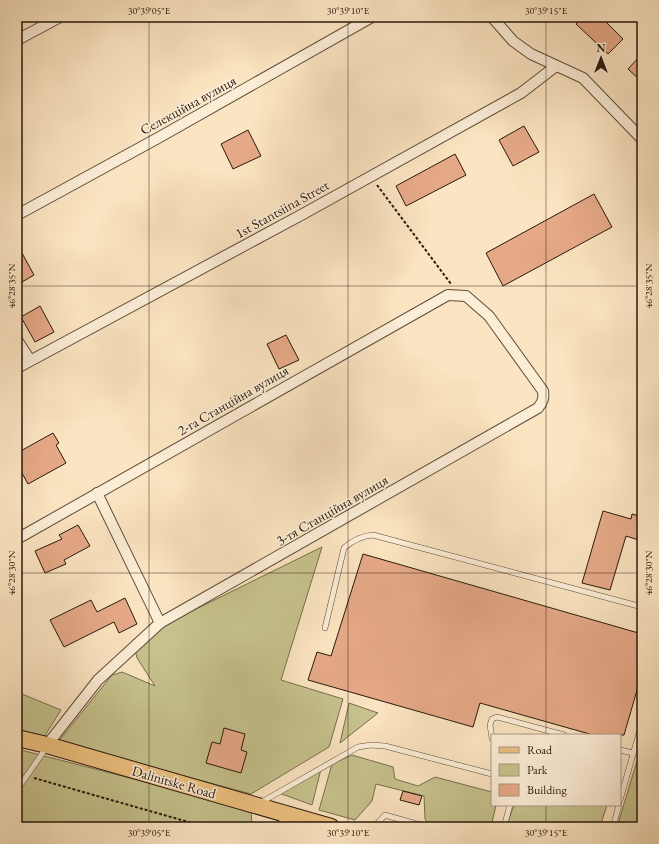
<svg xmlns="http://www.w3.org/2000/svg" width="659" height="844" viewBox="0 0 659 844" font-family="'EB Garamond',serif">
	<style>
		.green { fill: #c6c28d; stroke: #786e4c }
		.building { fill: #e6a988; stroke: #29190b }
		.lines { fill: none; stroke-linecap: round; stroke-linejoin: round }
		.service-casing { stroke: #5e4c38; stroke-width: 6 }
		.minor-casing { stroke: #5e4c38; stroke-width: 12 }
		.primary-casing { stroke: #29190b; stroke-width: 18 }
		.path { stroke: #29190b; stroke-width: 2; stroke-dasharray: 3 2; stroke-linecap: butt }
		.service { stroke: #fcedd7; stroke-width: 5 }
		.minor { stroke: #fcedd7; stroke-width: 10 }
		.primary { stroke: #eec280; stroke-width: 16 }
		.ticks { fill: none; stroke: #29190b; stroke-width: 1; stroke-opacity: 0.45 }
		.labels { text-anchor: middle; dominant-baseline: central; stroke-width: 3; stroke-linejoin: round; paint-order: stroke }
		.street-label { font-size: 14px; fill: #29190b; stroke: #fcedd7 }
		.neatline { fill: none; stroke: #29190b; stroke-width: 1.5 }
		.ticks-label { font-size: 10px; text-anchor: middle; fill: #29190b }
	</style>
	<rect width="100%" height="100%" fill="#fbe4c1"/>
	<filter id="stains"><feTurbulence type="fractalNoise" baseFrequency=".005" numOctaves="4"/><feColorMatrix values="0 0 0 0 .2 0 0 0 0 .09 0 0 0 0 .02 0 0 0 .5 -.17"/></filter>
	<radialGradient id="worn" r=".72"><stop offset=".6" stop-color="#630" stop-opacity="0"/><stop offset="1" stop-color="#630" stop-opacity=".3"/></radialGradient>
	<g class="green">
		<polygon points="322,547 281,680 343,699 329,747 251,794 58,742 112,675 122,672 155,686 137,658 133,640"/>
		<polygon points="17,692 61,710 44,737 17,730"/>
		<polygon points="349,703 378,713 340,743"/>
		<polygon points="641,748 642,827 617,827"/>
		<polygon points="17,749 251,809 252,827 36,827 17,823"/>
		<polygon points="352,755 393,767 395,779 418,786 435,777 492,792 492,805 496,805 491,827 474,827 467,825 461,827 431,827 425,819 424,796 376,784 372,801 355,820 319,810 332,764"/>
		<polygon points="321,769 312,805 279,793"/>
		<polygon points="514,805 607,805 600,827 506,827"/>
	</g>
	<g class="building">
		<polygon points="583,17 601,17 623,39 608,54 576,24"/>
		<polygon points="642,54 642,82 628,69"/>
		<polygon points="524,126 539,152 513,166 499,140"/>
		<polygon points="248,130 261,156 233,169 221,144"/>
		<polygon points="455,154 466,175 406,206 396,186"/>
		<polygon points="594,194 612,227 503,286 486,253"/>
		<polygon points="17,244 34,275 22,282 17,273"/>
		<polygon points="40,306 54,332 35,342 21,317"/>
		<polygon points="286,335 299,360 279,369 267,344"/>
		<polygon points="53,433 59,443 56,445 66,463 28,484 17,464 17,453"/>
		<polygon points="603,511 631,519 632,514 642,517 642,541 626,536 610,590 582,583"/>
		<polygon points="78,525 90,546 64,560 66,564 45,573 35,551 62,539 59,535"/>
		<polygon points="363,554 642,634 642,673 624,735 593,735 480,703 473,727 308,680 317,652 331,656"/>
		<polygon points="125,598 137,624 119,633 114,622 64,647 50,620 91,600 97,612"/>
		<polygon points="224,728 245,734 241,750 247,752 241,773 206,763 212,742 220,744"/>
		<polygon points="403,791 422,796 419,805 400,800"/>
	</g>
	<g class="lines">
		<g class="service-casing">
			<g id="service">
				<path d="M325,628L344,548C353,540 361,536 373,535L642,607"/>
				<polyline points="492,738 490,725 492,719 497,717 564,735"/>
				<polyline points="620,750 633,753"/>
				<polyline points="17,790 46,748"/>
				<polyline points="620,800 642,723"/>
				<polyline points="260,803 358,747 371,745 385,746 492,774"/>
				<polyline points="17,822 29,827"/>
				<polyline points="280,827 284,815"/>
				<polyline points="374,827 385,815 420,825 421,827"/>
				<polyline points="504,827 510,805"/>
				<polyline points="613,827 619,805"/>
			</g>
		</g>
		<g class="minor-casing">
			<g id="minor">
				<polyline points="492,17 513,41 531,54 583,78 642,139"/>
				<polyline points="17,40 60,17"/>
				<polyline points="17,215 158,138 372,17"/>
				<polyline points="17,340 30,360"/>
				<polyline points="17,368 303,214 521,93 556,66"/>
				<polyline points="97,493 160,623"/>
				<path d="M17,539L448,295L466,296L489,316L543,391C544,398 543,402 538,408L160,623L98,680L47,745"/>
			</g>
		</g>
		<g class="primary-casing">
			<polyline id="primary" points="17,738 47,745 331,827"/>
		</g>
		<g class="path">
			<polyline points="377,185 451,284"/>
			<polyline points="34,778 206,827"/>
		</g>
		<use href="#service" class="service"/>
		<use href="#minor" class="minor"/>
		<use href="#primary" class="primary"/>
	</g>
	<path class="ticks" d="M149,17V827M348,17V827M546,17V735M17,286H642M17,573H642M546,805V827"/>
	<g class="labels">
		<g class="street-label">
			<text transform="translate(188 105) rotate(-29)">Селекційна вулиця</text>
			<text transform="translate(282 209) rotate(-29)">1st Stantsiina Street</text>
			<text transform="translate(233 400) rotate(-30)">2-га Станційна вулиця</text>
			<text transform="translate(332 510) rotate(-30)">3-тя Станційна вулиця</text>
			<text transform="translate(174 782) rotate(16)">Dalinitske Road</text>
		</g>
	</g>
	<rect width="659" height="844" fill="none" stroke="#fbe4c1" stroke-width="44"/>
	<rect x="491" y="734" width="130" height="72" fill="#fcedd7" stroke="#a89885"/>
	<rect x="499" y="747" width="20" height="6" fill="#eec280" stroke="#a89885"/>
	<text x="527" y="754" font-size="12" fill="#29190b">Road</text>
	<rect x="499" y="764" width="20" height="12" fill="#c6c28d" stroke="#a89885"/>
	<text x="527" y="774" font-size="12" fill="#29190b">Park</text>
	<rect x="499" y="784" width="20" height="12" fill="#e6a988" stroke="#a89885"/>
	<text x="527" y="794" font-size="12" fill="#29190b">Building</text>
	<g transform="translate(601 58)" stroke="#fcedd7" stroke-width="3" paint-order="stroke">
	<path d="M0-3L7 15L0 10L-7 15Z" fill="#29190b"/>
	<text y="-6" font-size="11" font-weight="bold" text-anchor="middle" fill="#29190b">N</text>
	</g>
	<rect x="22" y="22" width="615" height="800" class="neatline"/>
	<g class="ticks-label">
		<text x="149" y="14">30°39'05"E</text>
		<text x="348" y="14">30°39'10"E</text>
		<text x="546" y="14">30°39'15"E</text>
		<text transform="translate(11 286) rotate(-90)" y="4">46°28'35"N</text>
		<text transform="translate(648 286) rotate(-90)" y="4">46°28'35"N</text>
		<text transform="translate(11 573) rotate(-90)" y="4">46°28'30"N</text>
		<text transform="translate(648 573) rotate(-90)" y="4">46°28'30"N</text>
		<text x="149" y="836">30°39'05"E</text>
		<text x="348" y="836">30°39'10"E</text>
		<text x="546" y="836">30°39'15"E</text>
	</g>
	<rect width="100%" height="100%" filter="url(#stains)"/>
	<rect width="100%" height="100%" fill="url(#worn)"/>
</svg>
